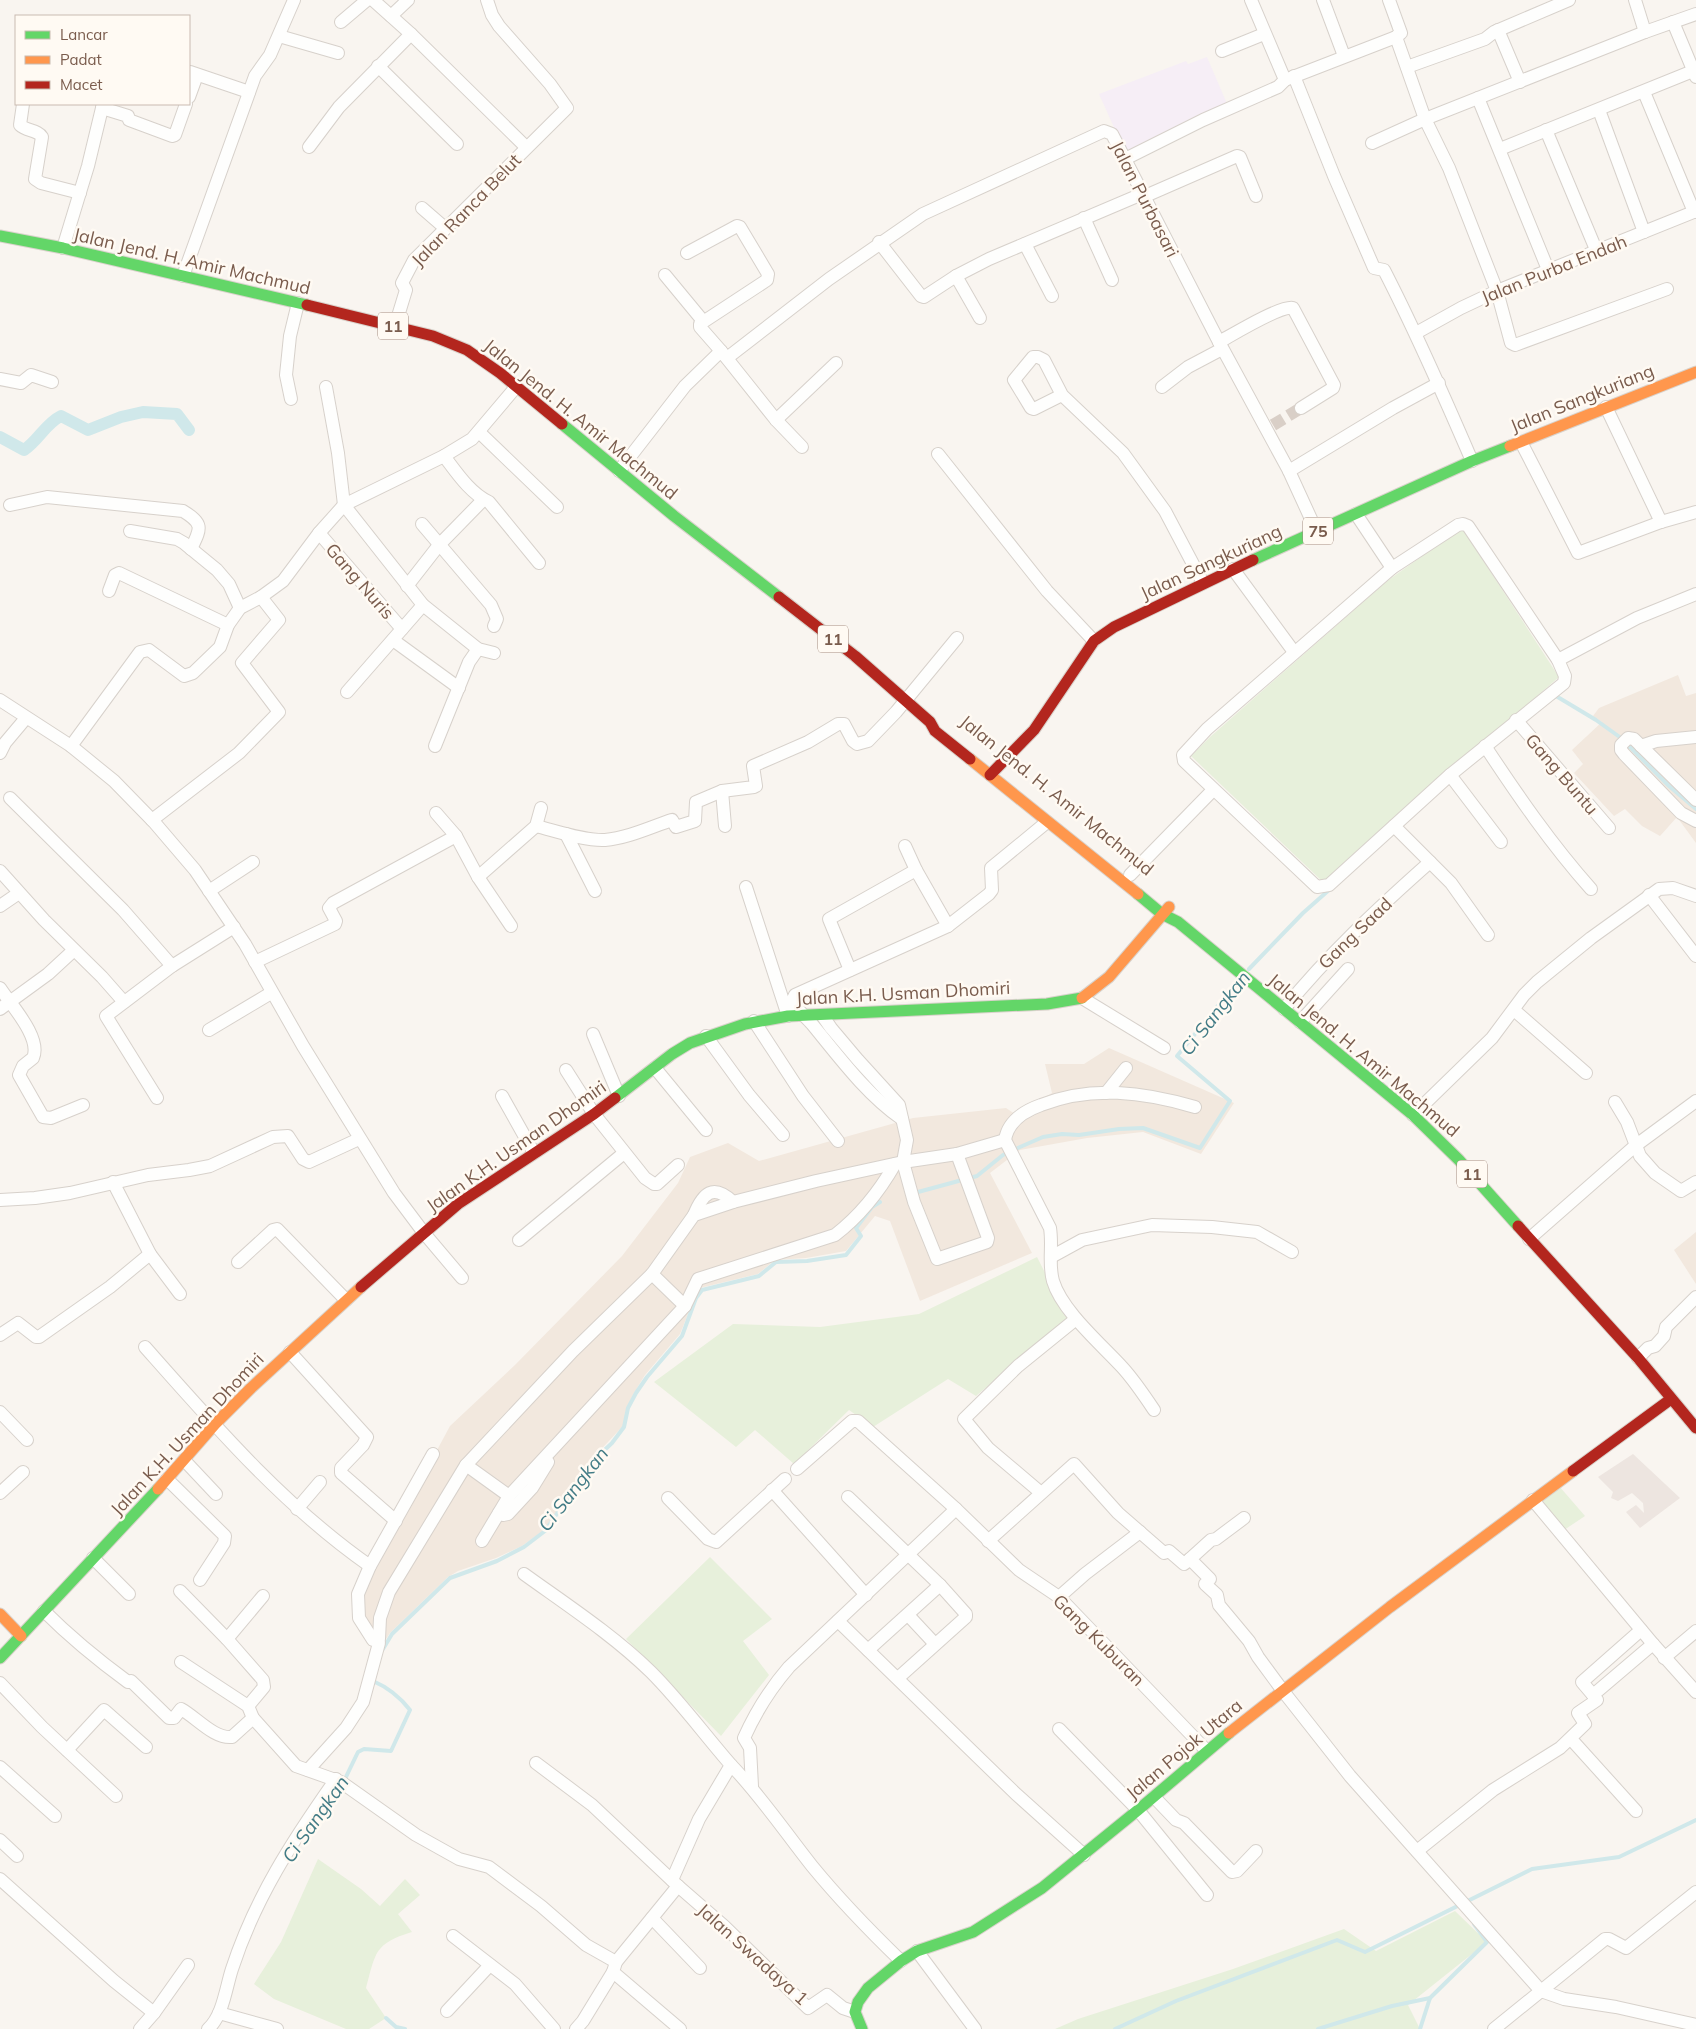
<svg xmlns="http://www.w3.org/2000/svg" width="1696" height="2029" viewBox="0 0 1696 2029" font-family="Mulish,sans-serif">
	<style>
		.residential { fill: #f2e8de }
		.industrial { fill: #ede5e0 }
		.education { fill: #f6eef6 }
		.green { fill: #e7f0db }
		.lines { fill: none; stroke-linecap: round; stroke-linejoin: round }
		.stream { stroke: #d0e8ea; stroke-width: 4 }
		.canal { stroke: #d0e8ea; stroke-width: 12 }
		.street-tunnel { stroke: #d9cfc7; stroke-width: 12; stroke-dasharray: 12 6; stroke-linecap: butt }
		.street-casing { stroke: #d7d1cb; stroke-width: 14 }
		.fast-casing { stroke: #d9d2cb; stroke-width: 13 }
		.slow-casing { stroke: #d9d2cb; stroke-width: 13 }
		.jam-casing { stroke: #d9d2cb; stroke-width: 13 }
		.street { stroke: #fefefd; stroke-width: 12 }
		.fast { stroke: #63d668; stroke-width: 11 }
		.slow { stroke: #ff974d; stroke-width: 11 }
		.jam { stroke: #b3261e; stroke-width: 11 }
		.labels { text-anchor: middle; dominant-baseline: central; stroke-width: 5; stroke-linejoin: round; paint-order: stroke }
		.shield { fill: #fffaf3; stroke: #a28b7f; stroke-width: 1 }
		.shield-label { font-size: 16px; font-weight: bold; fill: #7a5c4d }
		.street-label { font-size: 18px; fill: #7a5c4d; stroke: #fffaf3 }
		.water-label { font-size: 19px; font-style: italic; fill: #437c86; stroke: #fffaf3 }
	</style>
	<rect width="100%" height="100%" fill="#f9f5f0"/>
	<g class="residential">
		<polygon points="1678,675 1686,696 1696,693 1696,843 1677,817 1660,836 1642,826 1625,809 1614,816 1574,773 1583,764 1572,750 1602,722 1593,716 1599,708"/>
		<polygon points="1109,1048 1234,1103 1201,1154 1143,1132 1087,1138 1020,1150 990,1173 1032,1253 920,1301 890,1221 875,1216 846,1251 806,1258 775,1260 758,1274 700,1288 695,1297 680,1334 645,1375 634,1393 627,1407 623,1426 592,1459 544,1530 522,1546 496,1558 458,1571 448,1577 390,1633 383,1644 360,1618 359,1595 450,1426 515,1365 622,1256 678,1183 690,1157 728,1143 759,1161 913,1118 1006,1108 1015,1114 1052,1093 1045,1064 1084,1064"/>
		<polygon points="1696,1232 1696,1284 1674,1250"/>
	</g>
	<polygon class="industrial" points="1633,1454 1680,1498 1640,1528 1626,1512 1636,1505 1644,1513 1643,1503 1632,1493 1618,1501 1611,1498 1613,1492 1598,1477"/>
	<polygon class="education" points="1207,57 1228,106 1126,154 1099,94 1186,61 1188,64"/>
	<g class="green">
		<polygon points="1462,528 1559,677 1323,882 1191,756 1210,737 1387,581"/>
		<polygon points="1037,1257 1068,1318 976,1396 948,1379 873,1427 849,1410 794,1464 755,1430 736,1447 654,1382 733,1324 820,1327 919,1314"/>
		<polygon points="1559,1486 1585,1516 1564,1530 1540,1500"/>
		<polygon points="710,1557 772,1619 743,1641 769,1675 721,1736 626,1639"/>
		<path d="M318,1859L361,1889L380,1906L405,1879L420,1895L398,1914L412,1932C402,1935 387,1940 380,1949C373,1956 369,1978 366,1988L386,2018L369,2029H346L274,1999L254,1984L281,1942Z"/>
		<polygon points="1455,1911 1487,1942 1408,2005 1420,2029 1055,2029 1078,2019 1233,1969 1344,1929 1376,1951"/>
	</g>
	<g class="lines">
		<g class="stream">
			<polyline points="1553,698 1556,696 1596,720 1621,738"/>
			<polyline points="1628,745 1669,786 1696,809"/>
			<polyline points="1249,969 1303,913 1329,890"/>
			<polyline points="918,1192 977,1176 1003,1155 1020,1147 1043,1137 1062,1134 1079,1135 1119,1129 1143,1128 1200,1148 1230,1101 1177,1056 1239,980"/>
			<polyline points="383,1649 392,1634 450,1578 497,1561 524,1547 545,1531 594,1460 612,1443 624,1427 628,1408 636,1393 647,1377 682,1336 696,1298 702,1290 759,1276 776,1262 807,1261 846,1255 861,1236 856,1228 872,1207 880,1202"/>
			<path d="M344,1781L358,1752L364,1749L391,1751L410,1710C400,1697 387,1687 373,1681V1679"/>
			<polyline points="386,2018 396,2027 405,2029"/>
			<polyline points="1115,2029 1176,2001 1337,1940 1365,1952 1532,1869 1619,1857 1696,1820"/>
			<polyline points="1318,2029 1392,2006 1430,1998 1487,1942 1474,1924"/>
			<polyline points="1420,2029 1430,1998"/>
		</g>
		<path class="canal" d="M0,437L24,450C39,440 45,424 61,416L88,430L121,417L143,412L177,414L189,430"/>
		<polyline class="street-tunnel" points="1273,425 1301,408"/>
		<g class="street-casing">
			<g id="street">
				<polyline points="373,0 411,34 526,147"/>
				<polyline points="1251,0 1285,80"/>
				<polyline points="1323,0 1344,56"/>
				<polyline points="1389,0 1401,33 1396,37"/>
				<polyline points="1635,0 1645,32"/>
				<polyline points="391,16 408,0"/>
				<polyline points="341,22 367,0"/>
				<polyline points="1673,22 1696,77"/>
				<polyline points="1498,30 1520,82"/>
				<polyline points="279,36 338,53"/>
				<polyline points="1396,37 1425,119 1449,168 1497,291 1511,343 1515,345 1667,289"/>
				<polyline points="1222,51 1264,34"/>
				<polyline points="378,66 457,144"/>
				<polyline points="1407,67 1485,39 1494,32 1569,0"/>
				<polyline points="190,72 249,92"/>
				<path d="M1294,76L1334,176L1374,268L1384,270C1416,332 1444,396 1472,461"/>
				<polyline points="1644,92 1694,212"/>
				<polyline points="189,97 197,75"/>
				<polyline points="1478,98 1549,272"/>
				<path d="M23,104L20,125C26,131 38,130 42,137L35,179L41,183L80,193"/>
				<polyline points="102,108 128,116 129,120 172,136 175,135 186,104"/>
				<polyline points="1599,110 1644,232"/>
				<polyline points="1546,130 1597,252"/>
				<polyline points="1372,143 1425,119 1645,32 1696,14"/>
				<polyline points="309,147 339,107 411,34"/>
				<polyline points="1500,149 1693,71"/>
				<polyline points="1125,159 1203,120 1278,87 1285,80 1396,37"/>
				<polyline points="1143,197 1237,156 1240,157 1256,196"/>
				<polyline points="422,208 445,228"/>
				<polyline points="1084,218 1112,280"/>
				<polyline points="879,242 921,296 924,297 956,276 989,259 1142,194"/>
				<polyline points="1025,244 1052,296"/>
				<polyline points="63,248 88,166 103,104"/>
				<polyline points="687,253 737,226 740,227 768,274 767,280 700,324 700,327 721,351"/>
				<polyline points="665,275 703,321"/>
				<polyline points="183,276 255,76 270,55 294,0"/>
				<polyline points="956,276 980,318"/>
				<polyline points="395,326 406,290 402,283 414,260 567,108 550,84 499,26 492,15 487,0"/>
				<polyline points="1416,333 1461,308 1497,291 1696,211"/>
				<path d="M1219,342C1232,335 1281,305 1293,308L1334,385L1333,388L1301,408"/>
				<polyline points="727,358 829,279 923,214 1104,131 1112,134 1219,342 1289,471 1317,532"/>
				<polyline points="0,379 21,383 31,375 52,382"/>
				<polyline points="326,387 338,453 344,505 423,605 478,649 494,653"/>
				<polyline points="1162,387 1188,367 1222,349"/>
				<polyline points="1062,395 1034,409 1031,408 1014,380 1033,357 1038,357 1044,360 1062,395 1123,453 1165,511 1203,583"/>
				<polyline points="291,399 286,375 290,336 298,303"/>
				<polyline points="1606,407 1661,522"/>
				<polyline points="776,420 836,363"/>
				<polyline points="479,432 557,507"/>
				<polyline points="1521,442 1578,553 1661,522 1696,512"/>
				<polyline points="938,454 1047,591 1094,641"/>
				<path d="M444,456C457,473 470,493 489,502L539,563"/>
				<polyline points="619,471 685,386 721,351 776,420 802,447"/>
				<polyline points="1289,471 1393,408 1439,383"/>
				<path d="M10,505L47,497L183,511C204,524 201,528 191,549"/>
				<polyline points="1356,514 1392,568"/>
				<polyline points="422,524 491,605 497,619 494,626"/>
				<polygon points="1463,524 1468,526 1558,660 1565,676 1564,683 1450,775 1329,885 1317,887 1184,761 1183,755 1207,729 1392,568 1458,525"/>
				<polyline points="130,531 177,539 184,543 217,570 229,584 240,608"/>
				<polyline points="319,533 402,629"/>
				<polyline points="1233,569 1294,652"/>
				<polyline points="407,586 439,545 483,500"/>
				<polyline points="109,591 115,575 119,573 228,625"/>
				<polyline points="393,640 459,688"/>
				<polyline points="1558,660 1637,618 1696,594"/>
				<polyline points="347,692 423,605"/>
				<polyline points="0,700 71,746 114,781 154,822 195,870 245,944 303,1046 394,1193 424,1233 462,1278"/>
				<polyline points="1516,720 1609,828"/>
				<polyline points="71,746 140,652 149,650 184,676 193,673 220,647 228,625 240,608 261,597 283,581 319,533 344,505 444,456 472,439 516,387"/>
				<polyline points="435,746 469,662 478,649"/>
				<path d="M1485,746C1518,796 1551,844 1591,889"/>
				<polyline points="1641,746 1656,741 1696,737"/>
				<polyline points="0,753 5,743 26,718"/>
				<polyline points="1450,775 1501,842"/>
				<polyline points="722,791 725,826"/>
				<polyline points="10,798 123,910 172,966"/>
				<polyline points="1696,800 1634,739 1628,738 1621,745 1621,750 1624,754 1681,813 1696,821"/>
				<polyline points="436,813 456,836 478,877 511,926"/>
				<polyline points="152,820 239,753 279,712 242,663 279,620 261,597"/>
				<path d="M536,826C556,831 585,841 605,840C628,838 651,827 672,820L676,827L695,821L696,802L722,791L754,787L756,786L753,766L808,742L838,724H844L853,741L857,744L868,741L896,712L957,638"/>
				<polyline points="1394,826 1451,883 1488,935"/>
				<polyline points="566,834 595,891"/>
				<polyline points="905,846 916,870"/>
				<polyline points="0,871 44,920 102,977 124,1002"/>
				<polyline points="1130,875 1213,790"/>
				<polyline points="478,877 536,826 541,808"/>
				<polyline points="746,887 788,1016"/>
				<polyline points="209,891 253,862"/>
				<polyline points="1649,895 1696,956"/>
				<polyline points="0,906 19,893"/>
				<polyline points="255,962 335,924 336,921 329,908 333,903 456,836"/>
				<polyline points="850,970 829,919 916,870 948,926"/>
				<path d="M0,988C11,1005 42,1038 33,1058L23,1066L19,1075L43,1117L51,1118L83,1105"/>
				<polyline points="1082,998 1164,1048"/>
				<polyline points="0,1009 48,974 74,950"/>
				<path d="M1284,1009C1328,955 1378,908 1430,862"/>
				<polyline points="1514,1010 1586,1073"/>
				<polyline points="822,1015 831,1028 858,1060 899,1105 907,1140 903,1162 914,1202 937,1259 987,1242 988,1238 957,1154"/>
				<polyline points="754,1021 803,1096 838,1141"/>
				<polyline points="1300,1022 1348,969"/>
				<polyline points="209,1030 271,993"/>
				<polyline points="593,1034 619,1096"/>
				<polyline points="706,1036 749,1095 783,1135"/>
				<polyline points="655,1068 706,1130"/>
				<polyline points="566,1070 594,1114 645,1178 654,1184 657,1184 678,1165"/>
				<polyline points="1106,1093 1126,1068"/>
				<polyline points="502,1096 534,1153"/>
				<polyline points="157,1098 106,1016 172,966 234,927"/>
				<polyline points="1615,1102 1627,1122 1640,1156 1655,1173 1681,1191 1696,1182"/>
				<polyline points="1413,1115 1492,1038 1524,995 1537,982 1591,938 1659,889 1673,888 1696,896"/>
				<path d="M902,1119C867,1095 839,1057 812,1024C806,1017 796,1009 792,1001L795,995L948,926L989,894L992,890L991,868L1047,822"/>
				<polyline points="113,1182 150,1254 180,1294"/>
				<polyline points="0,1200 35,1198 70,1193 148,1175 189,1170 210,1166 273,1137 288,1136 303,1159 309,1162 359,1139"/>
				<path d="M694,1215C703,1193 713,1183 733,1202"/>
				<polyline points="1529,1239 1635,1146 1696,1101"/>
				<polyline points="519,1240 624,1153"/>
				<polyline points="1051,1257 1082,1240 1152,1225 1212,1227 1257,1232 1292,1252"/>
				<polyline points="238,1262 273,1230 277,1229 346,1300"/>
				<polyline points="652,1274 685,1306"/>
				<polyline points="0,1335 18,1323 36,1337 39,1337 110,1287 150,1254"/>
				<path d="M145,1347C214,1425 284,1506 370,1566"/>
				<polyline points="290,1352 367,1437 363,1445 341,1468 341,1473 396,1521"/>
				<polyline points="1638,1358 1648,1348 1655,1346 1664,1336 1666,1327 1696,1297"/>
				<path d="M1154,1410C1144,1395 1134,1380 1122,1367C1101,1344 1062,1311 1053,1281C1048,1263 1053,1246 1050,1228L1005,1140C1008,1121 1024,1111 1041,1105C1091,1085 1144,1092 1195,1107"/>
				<polyline points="0,1412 27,1440"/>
				<polyline points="184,1460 216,1494"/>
				<polyline points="466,1465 509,1496"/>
				<polyline points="797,1469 852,1421 858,1421 956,1509 1019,1570 1059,1597 1206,1750"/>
				<polyline points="167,1479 225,1536 224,1543 200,1580"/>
				<polyline points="772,1490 866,1595"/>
				<polyline points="1040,1492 988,1448 964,1419 1018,1366 1076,1319"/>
				<polyline points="0,1493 23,1472"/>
				<polyline points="848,1497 940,1585 966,1614 966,1617 898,1678"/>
				<polyline points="668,1498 708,1539 716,1542 785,1479"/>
				<polyline points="1533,1500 1653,1644 1696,1692"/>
				<polyline points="297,1509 320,1482"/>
				<polyline points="499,1513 503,1515 508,1514 532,1488 548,1462"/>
				<path d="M482,1541L509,1496L685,1306L698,1279L835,1235C861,1215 879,1192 895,1164"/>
				<polyline points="988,1541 1074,1464 1118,1513 1164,1553 1169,1551 1184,1564 1190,1559 1210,1579 1205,1584 1217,1595 1219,1605 1249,1641 1258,1657 1283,1691 1350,1776 1541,1991 1564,1999 1616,2007 1696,2025"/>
				<polyline points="93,1558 129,1594"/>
				<polyline points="1190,1559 1211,1540 1216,1539 1244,1518"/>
				<path d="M524,1574C567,1605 613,1635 651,1672C680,1701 704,1734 731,1765L699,1819L672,1880"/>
				<polyline points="180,1591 227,1639 263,1680 264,1687 248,1706"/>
				<polyline points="1059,1597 1085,1574 1140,1532"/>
				<path d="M44,1611C70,1637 98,1660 128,1682L131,1681L169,1718H174L181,1709C196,1717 214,1739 232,1737L253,1718"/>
				<polyline points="908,1615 935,1644"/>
				<polyline points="838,1621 1016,1794 1084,1855"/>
				<polyline points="227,1639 263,1596"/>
				<polyline points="379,1639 380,1618 389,1592 466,1465 573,1351 652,1274 694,1215 733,1202 816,1181 903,1162 957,1154 1005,1140"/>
				<polyline points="373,1640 359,1618 358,1594 370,1566 433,1454"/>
				<polyline points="868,1650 940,1585"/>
				<polyline points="1664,1658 1696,1631"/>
				<polyline points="181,1662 248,1706 253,1718 296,1766 341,1782 416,1835 459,1859 489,1867 541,1906 586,1945 616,1962"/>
				<polyline points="0,1683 42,1727 116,1796"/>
				<polyline points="1593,1695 1582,1682 1641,1630"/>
				<polyline points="1059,1729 1138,1810 1207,1895"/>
				<polyline points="1571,1739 1636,1811"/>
				<polyline points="67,1750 104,1710 146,1747"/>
				<polyline points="536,1763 592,1805 678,1886 724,1926 808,2008 827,1995 843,2008 855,2012"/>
				<path d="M731,1765C761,1796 785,1832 812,1866C839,1899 870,1931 901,1961"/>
				<polyline points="0,1767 55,1816"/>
				<polyline points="308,1770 346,1728 363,1702 379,1643"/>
				<path d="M752,1786L750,1748L744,1738C756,1711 770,1689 789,1667L956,1509"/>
				<polyline points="1154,1797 1176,1820 1184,1823 1232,1872 1237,1871 1256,1851"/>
				<polyline points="0,1840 17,1856"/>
				<polyline points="1417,1851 1493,1790 1560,1748 1585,1724 1578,1713 1597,1700 1593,1695 1653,1644"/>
				<polyline points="0,1879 114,1981 154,2013"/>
				<polyline points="678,1886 616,1962 613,1972 680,2029"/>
				<polyline points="652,1918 700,1968"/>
				<polyline points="453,1936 515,1984 554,2029"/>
				<polyline points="917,1951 975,2029"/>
				<polyline points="447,2011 490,1965"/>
				<polyline points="219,2013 277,2029"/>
				<polyline points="140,2029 154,2013 188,1965"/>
				<path d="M208,2029C223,2016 226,1987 232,1969C255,1898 293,1840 336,1779"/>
				<polyline points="576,2029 583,2021 613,1972"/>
				<polyline points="1494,2029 1605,1939 1609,1939 1626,1948 1696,1892"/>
			</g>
		</g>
		<g class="fast-casing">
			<g id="fast">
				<polyline points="0,236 63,248 307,305"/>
				<polyline points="562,424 674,516 779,597"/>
				<polyline points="1253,560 1472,461 1510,446"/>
				<polyline points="1138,894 1162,914 1178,922 1413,1115 1459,1160 1518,1226"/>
				<polyline points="615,1098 672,1054 690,1043 745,1024 788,1016 1047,1004 1082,998"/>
				<polyline points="0,1658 158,1489"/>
				<polyline points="862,2029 855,2012 858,2002 868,1988 901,1961 917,1951 973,1932 1042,1888 1138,1810 1229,1733"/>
			</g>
		</g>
		<g class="slow-casing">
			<g id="slow">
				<polyline points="1510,446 1696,372"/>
				<polyline points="970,759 1138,894"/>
				<polyline points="1082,998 1109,977 1169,907"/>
				<polyline points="158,1489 215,1424 251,1388 361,1287"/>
				<polyline points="0,1614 21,1636"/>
				<polyline points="1229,1733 1390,1607 1573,1471"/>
			</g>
		</g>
		<g class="jam-casing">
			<g id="jam">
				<polyline points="307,305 433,336 467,350 500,373 562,424"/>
				<polyline points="779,597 855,656 930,722 935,731 970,759"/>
				<polyline points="990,775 1034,730 1094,641 1114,627 1253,560"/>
				<polyline points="1518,1226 1638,1358 1696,1428"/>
				<polyline points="361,1287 458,1204 594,1114 615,1098"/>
				<polyline points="1573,1471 1671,1399"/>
			</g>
		</g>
		<use href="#street" class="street"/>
		<use href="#fast" class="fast"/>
		<use href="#slow" class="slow"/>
		<use href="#jam" class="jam"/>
	</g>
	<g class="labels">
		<g class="shield">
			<rect x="378" y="312.5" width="30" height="27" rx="4"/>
			<rect x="1303" y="517.5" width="30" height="27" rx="4"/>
			<rect x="818" y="625.5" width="30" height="27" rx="4"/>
			<rect x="1457" y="1160.5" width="30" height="27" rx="4"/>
		</g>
		<g class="shield-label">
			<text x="393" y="326">11</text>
			<text x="1318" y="531">75</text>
			<text x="833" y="639">11</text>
			<text x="1472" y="1174">11</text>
		</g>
		<g class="street-label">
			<text transform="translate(1145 199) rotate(63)">Jalan Purbasari</text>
			<text transform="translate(466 210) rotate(-46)">Jalan Ranca Belut</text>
			<text transform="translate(192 261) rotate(13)">Jalan Jend. H. Amir Machmud</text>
			<text transform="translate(1554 269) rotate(-22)">Jalan Purba Endah</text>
			<text transform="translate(1582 398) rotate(-22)">Jalan Sangkuriang</text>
			<text transform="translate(581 419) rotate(39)">Jalan Jend. H. Amir Machmud</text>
			<text transform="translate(1211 562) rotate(-25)">Jalan Sangkuriang</text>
			<text transform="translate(360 581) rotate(49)">Gang Nuris</text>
			<text transform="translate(1562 774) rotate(49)">Gang Buntu</text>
			<text transform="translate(1057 795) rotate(39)">Jalan Jend. H. Amir Machmud</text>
			<text transform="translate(1355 933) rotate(-44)">Gang Saad</text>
			<text transform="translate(903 993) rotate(-3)">Jalan K.H. Usman Dhomiri</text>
			<text transform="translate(1364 1055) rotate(40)">Jalan Jend. H. Amir Machmud</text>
			<text transform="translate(516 1146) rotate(-35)">Jalan K.H. Usman Dhomiri</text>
			<text transform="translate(187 1434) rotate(-47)">Jalan K.H. Usman Dhomiri</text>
			<text transform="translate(1099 1640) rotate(45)">Gang Kuburan</text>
			<text transform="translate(1184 1749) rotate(-40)">Jalan Pojok Utara</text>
			<text transform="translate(753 1954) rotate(42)">Jalan Swadaya 1</text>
		</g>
		<g class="water-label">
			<text transform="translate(1215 1013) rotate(-52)">Ci Sangkan</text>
			<text transform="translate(573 1489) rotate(-52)">Ci Sangkan</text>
			<text transform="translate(315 1819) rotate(-55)">Ci Sangkan</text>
		</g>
	</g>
	<rect x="15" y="15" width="175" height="90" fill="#fffaf3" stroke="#cabbb1"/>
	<rect x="25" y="31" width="25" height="8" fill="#63d668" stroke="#cabbb1"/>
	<text x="60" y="40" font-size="15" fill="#7a5c4d">Lancar</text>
	<rect x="25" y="56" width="25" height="8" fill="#ff974d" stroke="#cabbb1"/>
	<text x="60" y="65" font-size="15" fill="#7a5c4d">Padat</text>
	<rect x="25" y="81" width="25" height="8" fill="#b3261e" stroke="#cabbb1"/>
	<text x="60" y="90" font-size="15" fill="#7a5c4d">Macet</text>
</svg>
